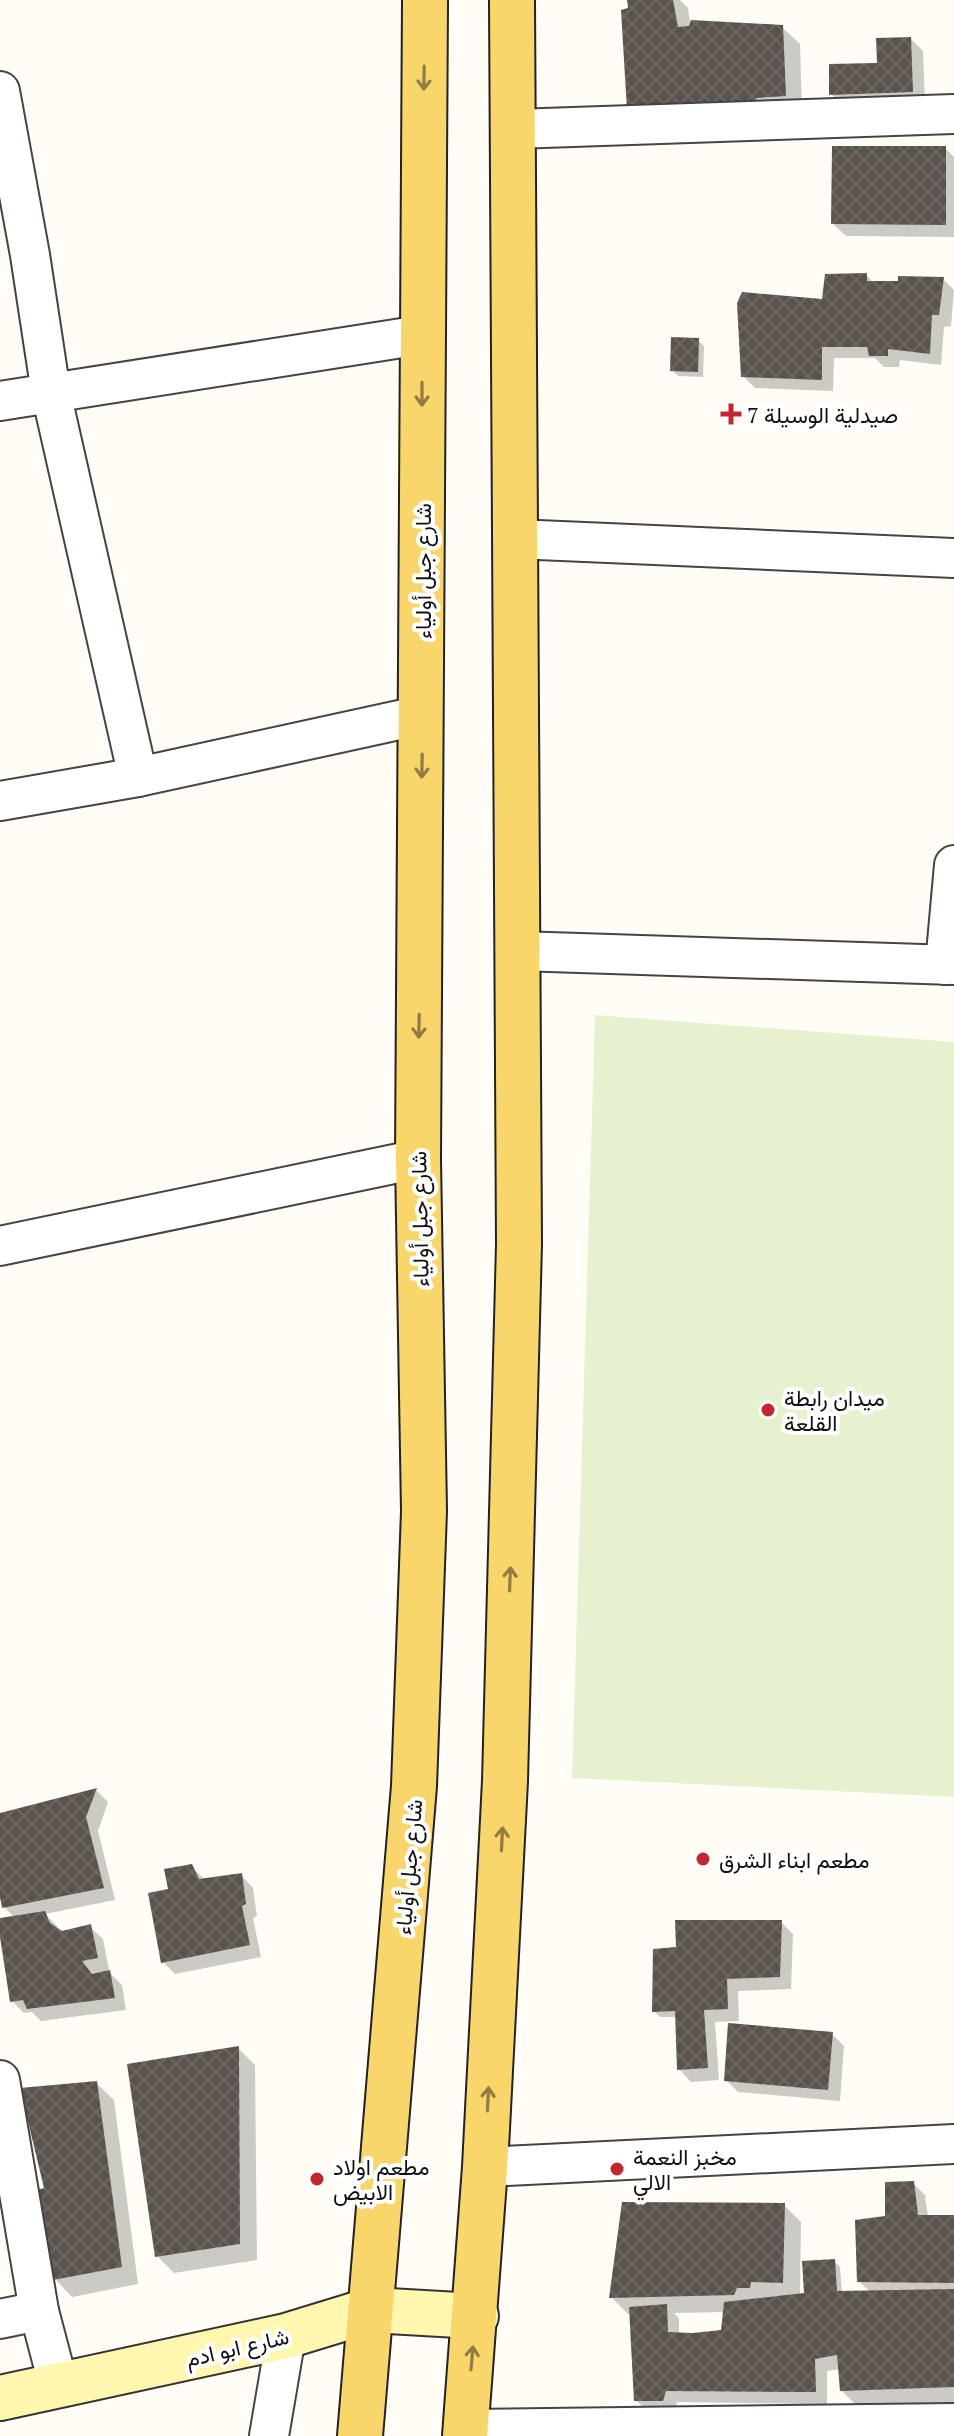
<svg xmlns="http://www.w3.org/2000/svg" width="954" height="2436" viewBox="0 0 954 2436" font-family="'PT Serif',Vazirmatn,serif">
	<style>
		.pitch { fill: #e6f2cf }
		.shadow { fill: #0003; fill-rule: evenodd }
		.building { fill: url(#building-cross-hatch) }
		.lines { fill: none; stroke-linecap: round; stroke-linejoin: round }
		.street-casing { stroke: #444; stroke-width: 42 }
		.secondary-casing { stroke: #333; stroke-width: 48 }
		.primary-casing { stroke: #222; stroke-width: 48 }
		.street { stroke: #fff; stroke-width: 38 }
		.secondary { stroke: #fff6b0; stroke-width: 44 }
		.primary { stroke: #f9d66b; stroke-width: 44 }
		.oneway { stroke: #917d42 }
		.poi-dot { fill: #c4262e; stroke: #fff; stroke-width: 3 }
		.labels { text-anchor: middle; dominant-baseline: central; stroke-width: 8; stroke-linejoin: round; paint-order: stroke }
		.poi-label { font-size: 22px; fill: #111; stroke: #fff; text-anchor: start }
		.street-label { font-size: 22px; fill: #111; stroke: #fff }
	</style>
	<defs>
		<pattern id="building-cross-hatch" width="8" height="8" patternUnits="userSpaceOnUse" patternTransform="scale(2)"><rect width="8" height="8" fill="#5a524d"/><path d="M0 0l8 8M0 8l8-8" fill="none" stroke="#6d6662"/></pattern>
	</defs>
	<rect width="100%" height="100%" fill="#fffdf5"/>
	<polygon class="pitch" points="595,1015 954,1042 954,1797 572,1778"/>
	<g class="shadow">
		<polygon points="629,0 680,0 688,8 690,22 782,27 800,44 802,112 629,109"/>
		<polygon points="911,39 923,51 925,104 843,106 831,94 879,65"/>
		<polygon points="945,148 954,157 954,237 846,236 833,224"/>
		<polygon points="866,275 874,283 943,279 954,290 951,326 944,327 941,365 900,360 899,367 884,367 875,358 834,358 833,391 755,388 743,376 824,301"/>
		<polygon points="698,340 704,346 703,377 678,376 672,370"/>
		<polygon points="96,1790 108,1802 98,1831 115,1900 45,1914 57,1926 59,1932 90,1927 103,1939 109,1970 107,1970 122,1985 126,2010 41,2021 32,2012 24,2013 12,2001 0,1920 15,1918 4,1907 0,1887 0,1816"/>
		<polygon points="191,1866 205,1880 241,1875 253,1888 257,1916 253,1918 261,1957 175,1974 163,1962 170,1891"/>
		<polygon points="781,1922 793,1934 791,1989 738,1991 739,2021 715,2022 719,2080 691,2082 679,2069 677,2017 660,2017 654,2011"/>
		<polygon points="832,2034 844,2046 840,2101 738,2092 726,2080"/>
		<polygon points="238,2048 255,2065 257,2260 174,2273 157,2256"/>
		<polygon points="96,2083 114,2100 138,2284 72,2297 55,2279 46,2190"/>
		<path d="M913,2183L925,2195L928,2217L954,2216V2404L859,2408L842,2391L841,2369L827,2371V2404L677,2402L675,2412H648L636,2400L632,2314H628L611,2297L784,2205L801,2222L800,2296L809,2295L834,2261L840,2267L842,2293L870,2292L859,2281L887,2218ZM725,2312L722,2332L679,2335V2318L674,2313Z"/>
	</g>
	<g class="building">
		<polygon points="627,0 673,0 678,27 689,26 691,20 783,25 786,96 756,98 757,105 627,110 621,10 628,8"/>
		<polygon points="911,37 913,92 829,95 829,64 877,63 876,38"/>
		<polygon points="832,146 946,146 946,225 831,224"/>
		<polygon points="867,273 867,281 898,281 898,276 944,277 939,315 932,315 930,354 888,349 888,356 869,356 867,347 822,347 822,380 741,377 737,303 742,292 822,299 825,274"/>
		<polygon points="671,337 699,338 698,372 670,371"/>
		<polygon points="97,1788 86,1817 104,1888 2,1908 0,1897 0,1813"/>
		<polygon points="192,1864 199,1879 242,1873 246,1904 242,1906 250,1945 161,1963 148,1893 168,1889 164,1869"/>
		<polygon points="45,1911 50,1923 62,1931 91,1924 98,1958 82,1961 92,1974 110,1970 115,1998 27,2009 23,2000 10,2002 0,1937 0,1918"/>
		<polygon points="675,1920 782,1920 780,1977 727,1979 728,2009 704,2010 708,2068 677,2070 675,2011 652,2012 653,1949 676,1947"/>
		<polygon points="728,2023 833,2032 828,2090 724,2081"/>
		<polygon points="239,2046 240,2244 155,2257 127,2064"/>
		<polygon points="97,2081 122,2267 53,2280 33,2191 44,2188 20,2088"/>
		<polygon points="914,2181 918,2215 954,2215 954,2283 857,2282 855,2220 885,2216 885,2182"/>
		<polygon points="622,2202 785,2203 783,2283 751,2282 750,2288 737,2288 734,2295 609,2298"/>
		<polygon points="835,2259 837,2291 954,2289 954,2387 840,2391 837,2355 815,2359 816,2392 666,2391 663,2401 634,2401 629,2307 667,2304 668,2332 693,2333 721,2330 724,2302 804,2293 802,2261"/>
	</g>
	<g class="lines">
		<g class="street-casing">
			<g id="street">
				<polyline points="0,91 30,255 51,393 138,777"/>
				<polyline points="514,129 954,114"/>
				<polyline points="0,401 421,335"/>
				<polyline points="515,539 954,558"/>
				<polyline points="0,801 138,777 422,715"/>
				<polyline points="518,951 954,965"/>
				<polyline points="945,965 954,865"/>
				<polyline points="0,1246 418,1159"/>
				<polyline points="0,2080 39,2311 59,2387"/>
				<polyline points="485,2167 954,2144"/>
				<polyline points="0,2319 39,2311"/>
				<polyline points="466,2429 954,2423"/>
				<polyline points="269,2436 286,2336"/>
			</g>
		</g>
		<g class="secondary-casing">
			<polyline id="secondary" points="0,2398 286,2336 371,2310 476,2316"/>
		</g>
		<g class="primary-casing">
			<g id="primary">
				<polyline points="360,2436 414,1786 424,1511 418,1159 425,0"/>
				<polyline points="465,2436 485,2167 505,1781 519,1244 512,0"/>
			</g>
		</g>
		<use href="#street" class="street"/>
		<use href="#secondary" class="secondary"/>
		<use href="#primary" class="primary"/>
	</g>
	<defs><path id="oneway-shaft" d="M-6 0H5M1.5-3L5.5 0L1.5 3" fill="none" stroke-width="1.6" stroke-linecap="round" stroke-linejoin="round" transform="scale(2)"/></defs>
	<g class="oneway">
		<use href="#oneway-shaft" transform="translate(424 78) rotate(91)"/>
		<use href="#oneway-shaft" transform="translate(422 394) rotate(90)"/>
		<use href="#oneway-shaft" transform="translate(422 766) rotate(91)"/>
		<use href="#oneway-shaft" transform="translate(419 1026) rotate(91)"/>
		<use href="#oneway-shaft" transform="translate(510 1579) rotate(-88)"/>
		<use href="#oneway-shaft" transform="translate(502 1839) rotate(-87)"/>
		<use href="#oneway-shaft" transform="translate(488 2099) rotate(-87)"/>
		<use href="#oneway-shaft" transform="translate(472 2358) rotate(-85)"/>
	</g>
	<g class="poi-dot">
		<path d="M727 402h8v8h8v8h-8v8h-8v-8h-8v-8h8z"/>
		<circle cx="768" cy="1410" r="8"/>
		<circle cx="703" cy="1859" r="8"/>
		<circle cx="617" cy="2169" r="8"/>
		<circle cx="317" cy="2179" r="8"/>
	</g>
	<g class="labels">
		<g class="poi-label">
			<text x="747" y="414">صيدلية الوسيلة 7</text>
			<text x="784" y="1397">ميدان رابطة<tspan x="784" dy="25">القلعة</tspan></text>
			<text x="719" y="1859">مطعم ابناء الشرق</text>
			<text x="633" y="2156">مخبز النعمة<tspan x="633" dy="25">الالي</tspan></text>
			<text x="333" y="2166">مطعم اولاد<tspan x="333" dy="25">الابيض</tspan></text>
		</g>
		<g class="street-label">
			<text transform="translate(422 571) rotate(-90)">شارع جبل أولياء</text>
			<text transform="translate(419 1219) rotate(-91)">شارع جبل أولياء</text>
			<text transform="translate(408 1867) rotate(-85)">شارع جبل أولياء</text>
			<text transform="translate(237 2347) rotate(-13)">شارع ابو ادم</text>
		</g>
	</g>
</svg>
